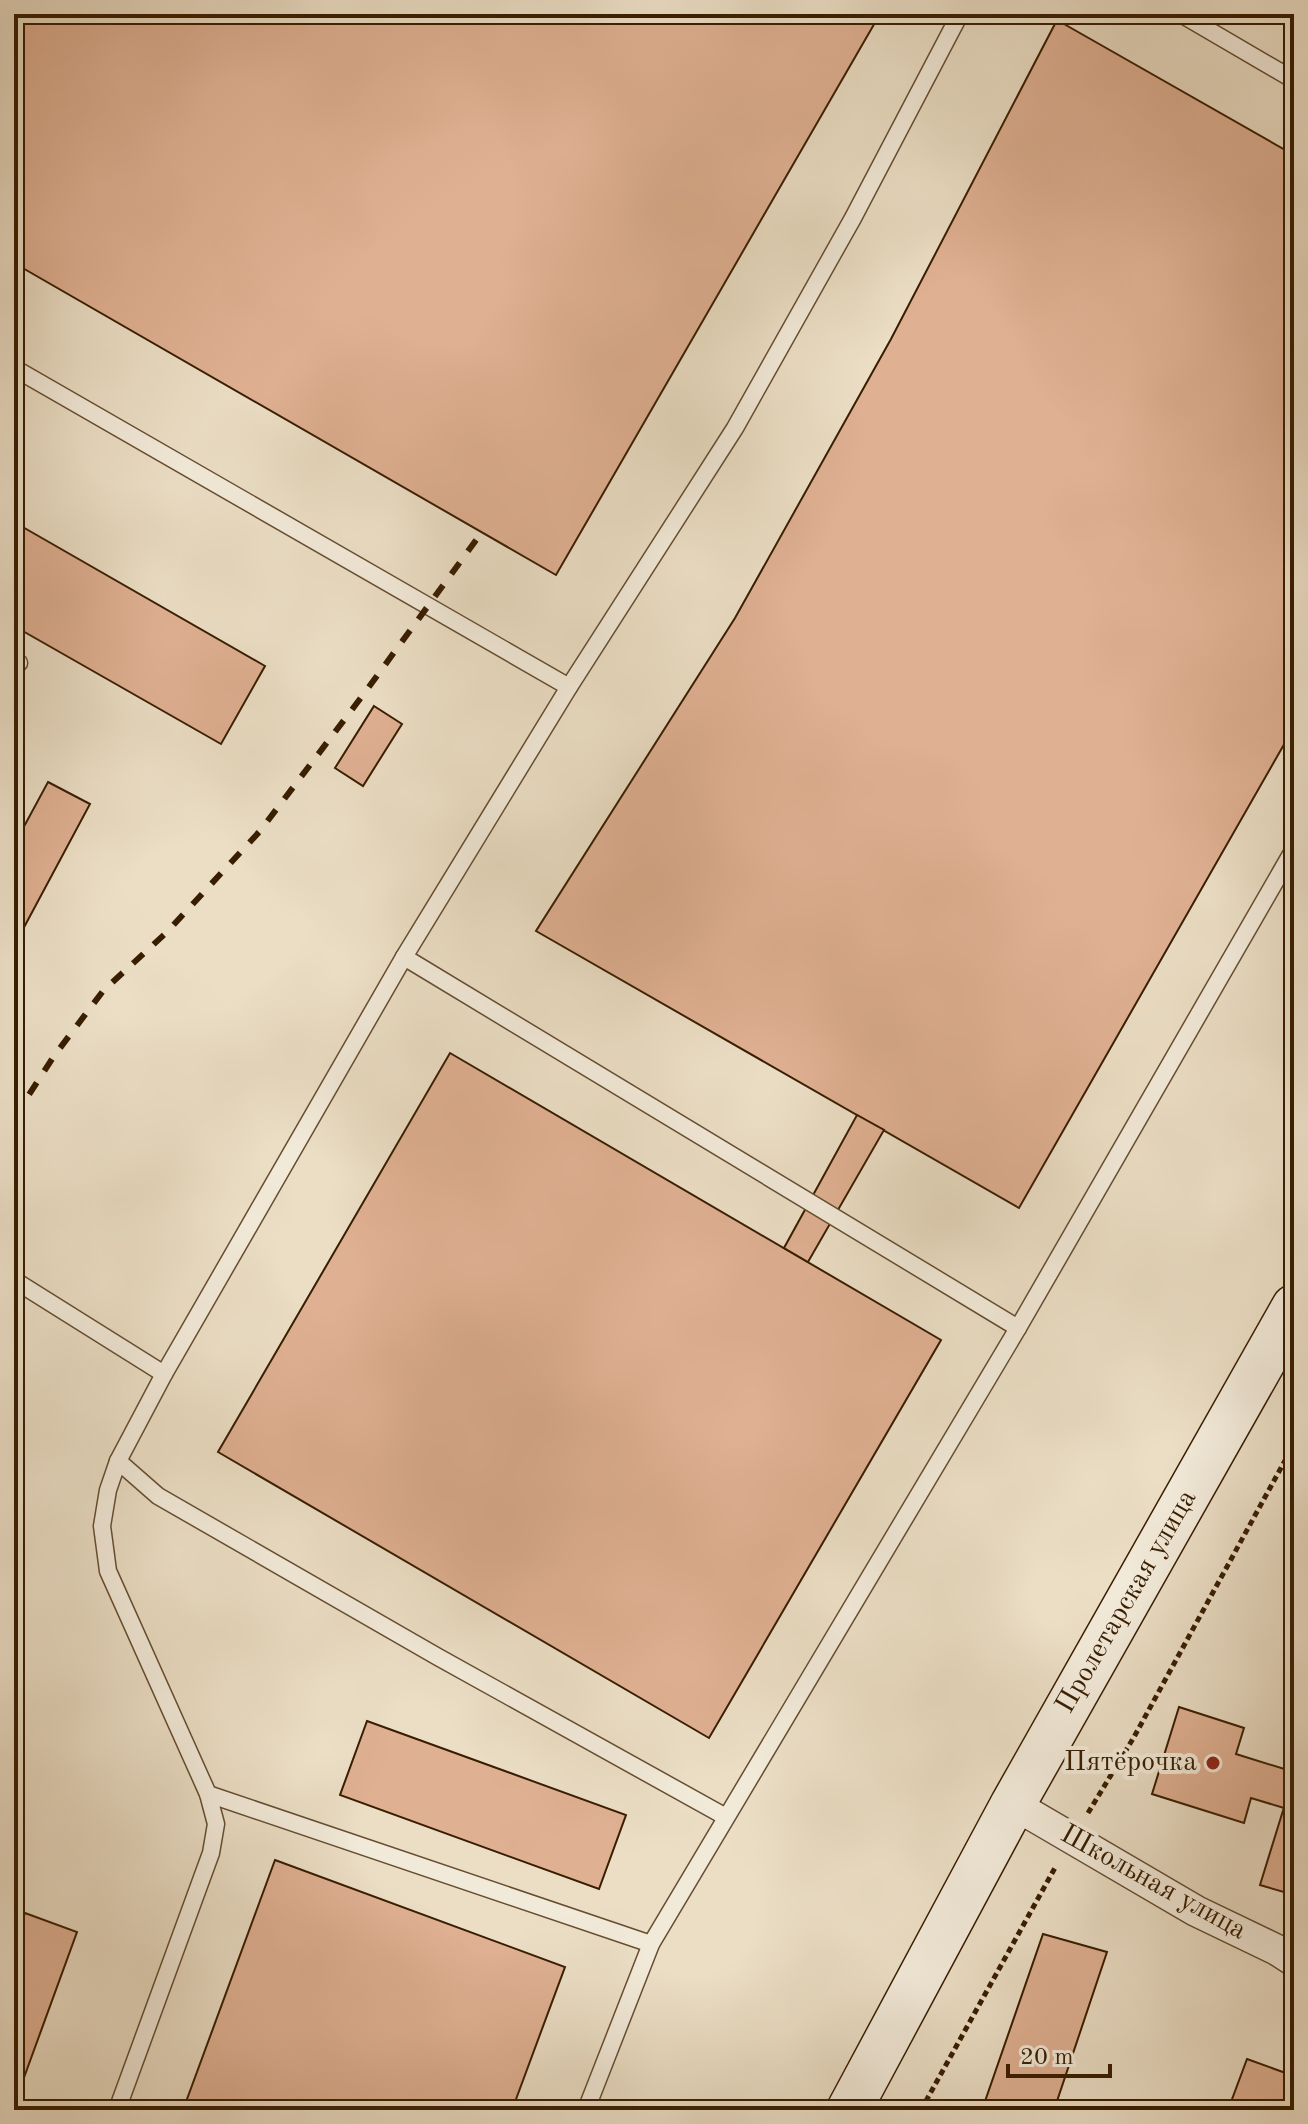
<svg xmlns="http://www.w3.org/2000/svg" width="1308" height="2124" viewBox="0 0 1308 2124" font-family="'Old Standard TT',serif">
	<style>
		.building { fill: #dfb092; stroke: #381d00; stroke-width: 2 }
		.lines { fill: none; stroke-linecap: round; stroke-linejoin: round }
		.lane-casing { stroke: #654d31; stroke-width: 19 }
		.street-casing { stroke: #654d31; stroke-width: 33 }
		.secondary-casing { stroke: #381d00; stroke-width: 47 }
		.path { stroke: #381d00; stroke-width: 5; stroke-dasharray: 6 4; stroke-linecap: butt }
		.lane { stroke: #f2ead9; stroke-width: 16 }
		.street { stroke: #f2ead9; stroke-width: 30 }
		.secondary { stroke: #f2ead9; stroke-width: 44 }
		.rail { stroke: #381d00; stroke-width: 6; stroke-dasharray: 14 14; stroke-linecap: butt }
		.poi-dot { fill: #8f2418; stroke: #f2ead9; stroke-width: 3 }
		.labels { text-anchor: middle; dominant-baseline: central; stroke-width: 8; stroke-linejoin: round; paint-order: stroke }
		.street-label { font-size: 28px; fill: #381d00; stroke: #f2ead9 }
		.poi-label { font-size: 28px; fill: #381d00; stroke: #f2ead9; text-anchor: end }
	</style>
	<rect width="100%" height="100%" fill="#ebdec5"/>
	<filter id="stains"><feTurbulence type="fractalNoise" baseFrequency=".0025" numOctaves="4"/><feColorMatrix values="0 0 0 0 .2 0 0 0 0 .09 0 0 0 0 .02 0 0 0 .5 -.17"/></filter>
	<radialGradient id="worn" r=".72"><stop offset=".6" stop-color="#630" stop-opacity="0"/><stop offset="1" stop-color="#630" stop-opacity=".3"/></radialGradient>
	<g class="building">
		<polygon points="25,14 880,14 556,575 14,263 14,33"/>
		<polygon points="1057,20 1294,155 1294,727 1019,1208 536,931 735,618 891,339"/>
		<polygon points="14,522 265,666 221,744 14,626"/>
		<polygon points="374,706 402,724 363,786 335,768"/>
		<polygon points="48,782 90,804 14,946 14,845"/>
		<polygon points="450,1053 941,1340 709,1738 218,1452"/>
		<polygon points="857,1115 884,1130 808,1262 784,1248"/>
		<polygon points="1179,1707 1244,1728 1236,1754 1294,1772 1284,1808 1251,1798 1244,1823 1152,1794"/>
		<polygon points="367,1721 626,1815 599,1889 340,1795"/>
		<polygon points="1294,1775 1294,1895 1260,1885"/>
		<polygon points="275,1860 565,1967 512,2110 183,2110"/>
		<polygon points="25,1913 77,1932 14,2105 14,1942"/>
		<polygon points="1043,1934 1107,1952 1054,2110 982,2110"/>
		<polygon points="1247,2059 1294,2076 1294,2110 1228,2110"/>
	</g>
	<g class="lines">
		<g class="lane-casing">
			<g id="lane">
				<polyline points="1181,14 1294,80"/>
				<polyline points="14,368 569,687"/>
				<polyline points="14,663 19,663"/>
				<polyline points="404,957 1018,1328"/>
				<polyline points="14,1280 164,1374"/>
				<polyline points="118,1461 158,1496 438,1657 726,1817"/>
				<polyline points="208,1794 651,1944"/>
				<polyline points="117,2110 211,1853 216,1824 208,1794 108,1571 102,1526 108,1490 118,1461 164,1374 404,957 569,687 735,428 853,218 960,14"/>
				<polyline points="586,2110 651,1944 1018,1328 1294,849"/>
			</g>
		</g>
		<g class="street-casing">
			<polyline id="street" points="1013,1804 1196,1911 1277,1950 1294,1961"/>
		</g>
		<g class="secondary-casing">
			<polyline id="secondary" points="849,2110 1013,1804 1294,1307"/>
		</g>
		<g class="path">
			<polyline points="1088,1813 1134,1737 1294,1444"/>
			<polyline points="921,2110 1056,1866"/>
		</g>
		<use href="#lane" class="lane"/>
		<use href="#street" class="street"/>
		<use href="#secondary" class="secondary"/>
		<polyline class="rail" points="14,1118 54,1056 103,991 167,932 260,831 363,695 482,532"/>
	</g>
	<circle class="poi-dot" cx="1213" cy="1763" r="8"/>
	<g class="labels">
		<g class="street-label">
			<text transform="translate(1127 1602) rotate(-60)">Пролетарская улица</text>
			<text transform="translate(1153 1883) rotate(29)">Школьная улица</text>
		</g>
		<g class="poi-label">
			<text x="1197" y="1763">Пятёрочка</text>
		</g>
	</g>
	<rect width="1308" height="2124" fill="none" stroke="#ebdec5" stroke-width="48"/>
	<rect x="16" y="16" width="1276" height="2092" fill="none" stroke="#381d00" stroke-width="4"/>
	<rect x="24" y="24" width="1260" height="2076" fill="none" stroke="#381d00" stroke-width="2"/>
	<path d="M1008 2064v12h102v-12" fill="none" stroke="#381d00" stroke-width="4"/>
	<text x="1020" y="2064" font-size="24" fill="#381d00" stroke="#f2ead9" stroke-width="6" paint-order="stroke">20 m</text>
	<rect width="100%" height="100%" filter="url(#stains)"/>
	<rect width="100%" height="100%" fill="url(#worn)"/>
</svg>
